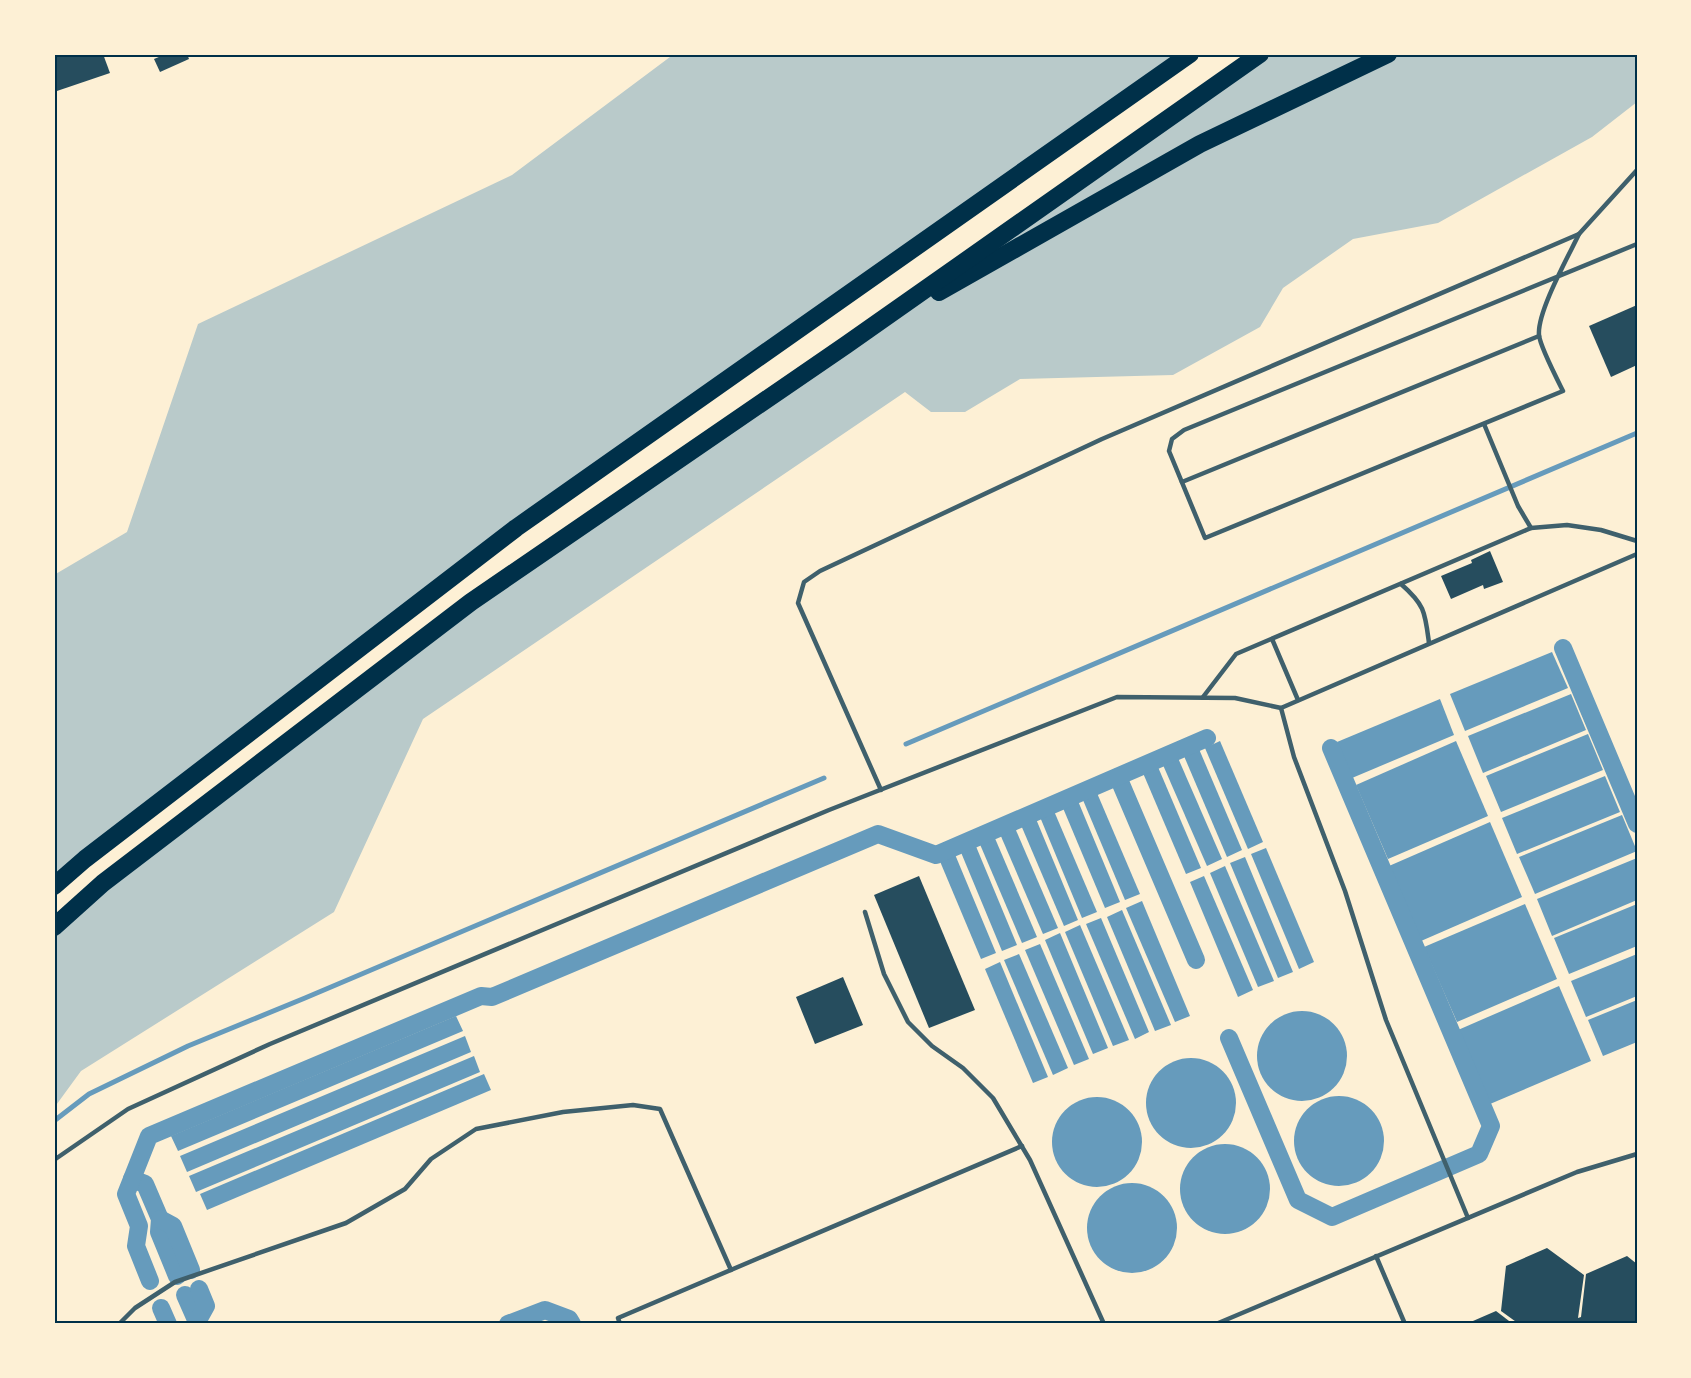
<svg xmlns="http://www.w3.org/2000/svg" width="1691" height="1378" viewBox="0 0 1691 1378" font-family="'PT Sans Narrow',sans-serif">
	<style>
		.green { fill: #b9caca }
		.water { fill: #669bbc }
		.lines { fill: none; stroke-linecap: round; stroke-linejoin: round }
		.stream { stroke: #669bbc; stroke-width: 5 }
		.canal { stroke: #669bbc; stroke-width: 18 }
		.building { fill: #264d5e }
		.service { stroke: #3f606c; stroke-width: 4.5 }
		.motorway { stroke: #003049; stroke-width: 18 }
		.neatline { fill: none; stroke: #003049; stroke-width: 2 }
	</style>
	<rect width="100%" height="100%" fill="#fdf0d5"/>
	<g class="green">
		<polygon points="674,54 1177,54 516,528 54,886 54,575 127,532 198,324 512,175"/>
		<polygon points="1260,54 1637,54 1637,102 1592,137 1438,223 1353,239 1283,288 1260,327 1173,375 1020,379 965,412 931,412 905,392 423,719 334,912 81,1071 54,1108 54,927 471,602"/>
	</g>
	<g class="water">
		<polygon points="1552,652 1568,688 1465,731 1450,694"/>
		<polygon points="1571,694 1586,730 1483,773 1468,736"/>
		<polygon points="1440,699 1454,735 1352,778 1337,742"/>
		<polygon points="1588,734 1603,770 1501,812 1486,776"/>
		<polygon points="1220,741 1263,842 1248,849 1205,748"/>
		<polygon points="1456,741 1488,816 1388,859 1356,785"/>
		<polygon points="1199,749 1242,850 1227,857 1184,756"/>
		<polygon points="1178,758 1222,859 1207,866 1163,765"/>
		<polygon points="1158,767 1201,868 1186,874 1143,773"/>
		<polygon points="1605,776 1620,812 1517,854 1502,818"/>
		<polygon points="1097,793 1140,894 1125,900 1083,800"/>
		<polygon points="1078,801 1120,902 1105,908 1063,808"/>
		<polygon points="1054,811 1097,912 1082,918 1040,817"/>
		<polygon points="1622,815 1637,851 1535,894 1519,857"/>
		<polygon points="1036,819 1078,920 1064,926 1021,825"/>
		<polygon points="1490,822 1522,897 1421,941 1389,866"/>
		<polygon points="1015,828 1058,928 1043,934 1000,834"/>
		<polygon points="994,836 1037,937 1022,943 979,842"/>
		<polygon points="975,844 1017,945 1002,951 960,850"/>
		<polygon points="1266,848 1314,962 1299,969 1251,854"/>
		<polygon points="954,852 996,953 981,959 939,859"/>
		<polygon points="1245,857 1293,972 1278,978 1230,863"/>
		<polygon points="1637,858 1637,900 1552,936 1537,899"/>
		<polygon points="1225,866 1274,981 1258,987 1210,873"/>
		<polygon points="1204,876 1253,990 1238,997 1190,882"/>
		<polygon points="1142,901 1190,1016 1175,1022 1126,908"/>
		<polygon points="1525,904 1557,979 1457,1022 1424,947"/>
		<polygon points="1637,904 1637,946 1569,974 1554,938"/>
		<polygon points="1122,910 1171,1025 1155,1031 1107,917"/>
		<polygon points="1101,918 1149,1032 1135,1039 1086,924"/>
		<polygon points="1080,925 1129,1040 1113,1046 1065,932"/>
		<polygon points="1060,933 1108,1048 1093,1054 1045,940"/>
		<polygon points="1040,944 1089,1059 1074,1065 1025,950"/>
		<polygon points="1019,954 1068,1068 1053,1075 1004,960"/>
		<polygon points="1637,954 1637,996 1586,1017 1571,981"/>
		<polygon points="1000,962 1048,1077 1033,1083 985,969"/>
		<polygon points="1559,986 1591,1061 1490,1104 1458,1030"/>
		<polygon points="1637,1000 1637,1042 1603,1056 1588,1020"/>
		<circle cx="1302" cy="1056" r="45"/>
		<polygon points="456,1016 463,1031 178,1151 171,1136"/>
		<polygon points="465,1036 471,1052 187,1172 180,1156"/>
		<polygon points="474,1056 480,1072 196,1192 189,1176"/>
		<circle cx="1191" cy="1103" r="45"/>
		<polygon points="484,1074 491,1090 207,1210 200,1194"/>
		<circle cx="1339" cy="1141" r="45"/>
		<circle cx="1097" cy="1142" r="45"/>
		<circle cx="1225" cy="1189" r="45"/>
		<circle cx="1132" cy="1228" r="45"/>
	</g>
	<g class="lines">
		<g class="stream">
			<polyline points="906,744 1637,433"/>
			<polyline points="54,1121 89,1094 188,1046 305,998 824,778"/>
		</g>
		<g class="canal">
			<polyline points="1563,648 1637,824"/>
			<polyline points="1118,777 1196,960"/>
			<polyline points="1229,1038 1298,1200 1332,1217 1479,1154 1491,1126 1331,748"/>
			<polyline points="132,1179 145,1184 160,1219 159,1232 177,1276"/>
			<polyline points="160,1219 173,1226 191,1270"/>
			<polyline points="150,1281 136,1246 139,1226 126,1194 149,1136 481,996 492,997 878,834 936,855 1207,738"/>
			<polyline points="185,1295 196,1320 195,1324"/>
			<polyline points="161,1308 168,1324"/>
			<polyline points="196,1324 206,1306 199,1289"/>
			<polyline points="508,1324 545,1310 569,1319 572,1324"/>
		</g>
	</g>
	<g class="building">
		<polygon points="54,54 103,54 110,73 54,92"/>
		<polygon points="166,54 187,54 189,59 160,72 154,59"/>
		<polygon points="1637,305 1637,365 1611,377 1589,326"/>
		<polygon points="1490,551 1503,582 1484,589 1483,585 1451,599 1441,576 1472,563 1471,560"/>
		<polygon points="919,876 975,1010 929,1028 874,895"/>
		<polygon points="843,977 863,1025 815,1044 796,997"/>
		<polygon points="1547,1248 1584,1275 1578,1318 1581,1317 1586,1274 1627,1256 1637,1264 1637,1324 1519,1324 1501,1311 1506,1266"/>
		<polygon points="1496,1311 1513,1324 1466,1324"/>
	</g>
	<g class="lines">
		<g class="service">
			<path d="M1579,234C1568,257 1537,312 1539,335C1540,346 1557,379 1563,391L1205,538L1169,451L1172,439L1184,430L1637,244"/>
			<polyline points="1484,424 1518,506 1531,528"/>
			<polyline points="1182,482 1539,336"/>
			<path d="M1401,584C1425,605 1425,612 1429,643"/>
			<polyline points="1272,639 1298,700"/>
			<polyline points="1203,697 1236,654 1531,528 1567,525 1601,530 1637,541"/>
			<polyline points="1281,708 1294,757 1345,891 1386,1020 1468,1218"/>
			<polyline points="881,790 798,603 804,582 820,571 1102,439 1579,234 1637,170"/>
			<polyline points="865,912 884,974 908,1022 932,1046 963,1068 993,1098 1030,1160 1104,1324"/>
			<polyline points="54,1160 128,1109 270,1044 829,810 1117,697 1235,698 1281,708 1637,554"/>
			<polyline points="1376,1256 1405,1324"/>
			<polyline points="119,1324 135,1308 175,1282 346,1223 405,1189 431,1159 476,1129 563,1112 633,1105 660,1109 731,1270"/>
			<polyline points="620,1324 618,1318 1022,1146"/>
			<polyline points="1216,1324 1577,1172 1637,1154"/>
		</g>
		<g class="motorway">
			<polyline points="939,292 1200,144 1388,54"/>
			<polyline points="54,886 85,859 516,528 1190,54"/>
			<polyline points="54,927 103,883 471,602 846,345 1260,54"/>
		</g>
	</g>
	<rect width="1691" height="1378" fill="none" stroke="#fdf0d5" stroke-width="111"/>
	<rect x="56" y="56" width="1580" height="1266" class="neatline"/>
</svg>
